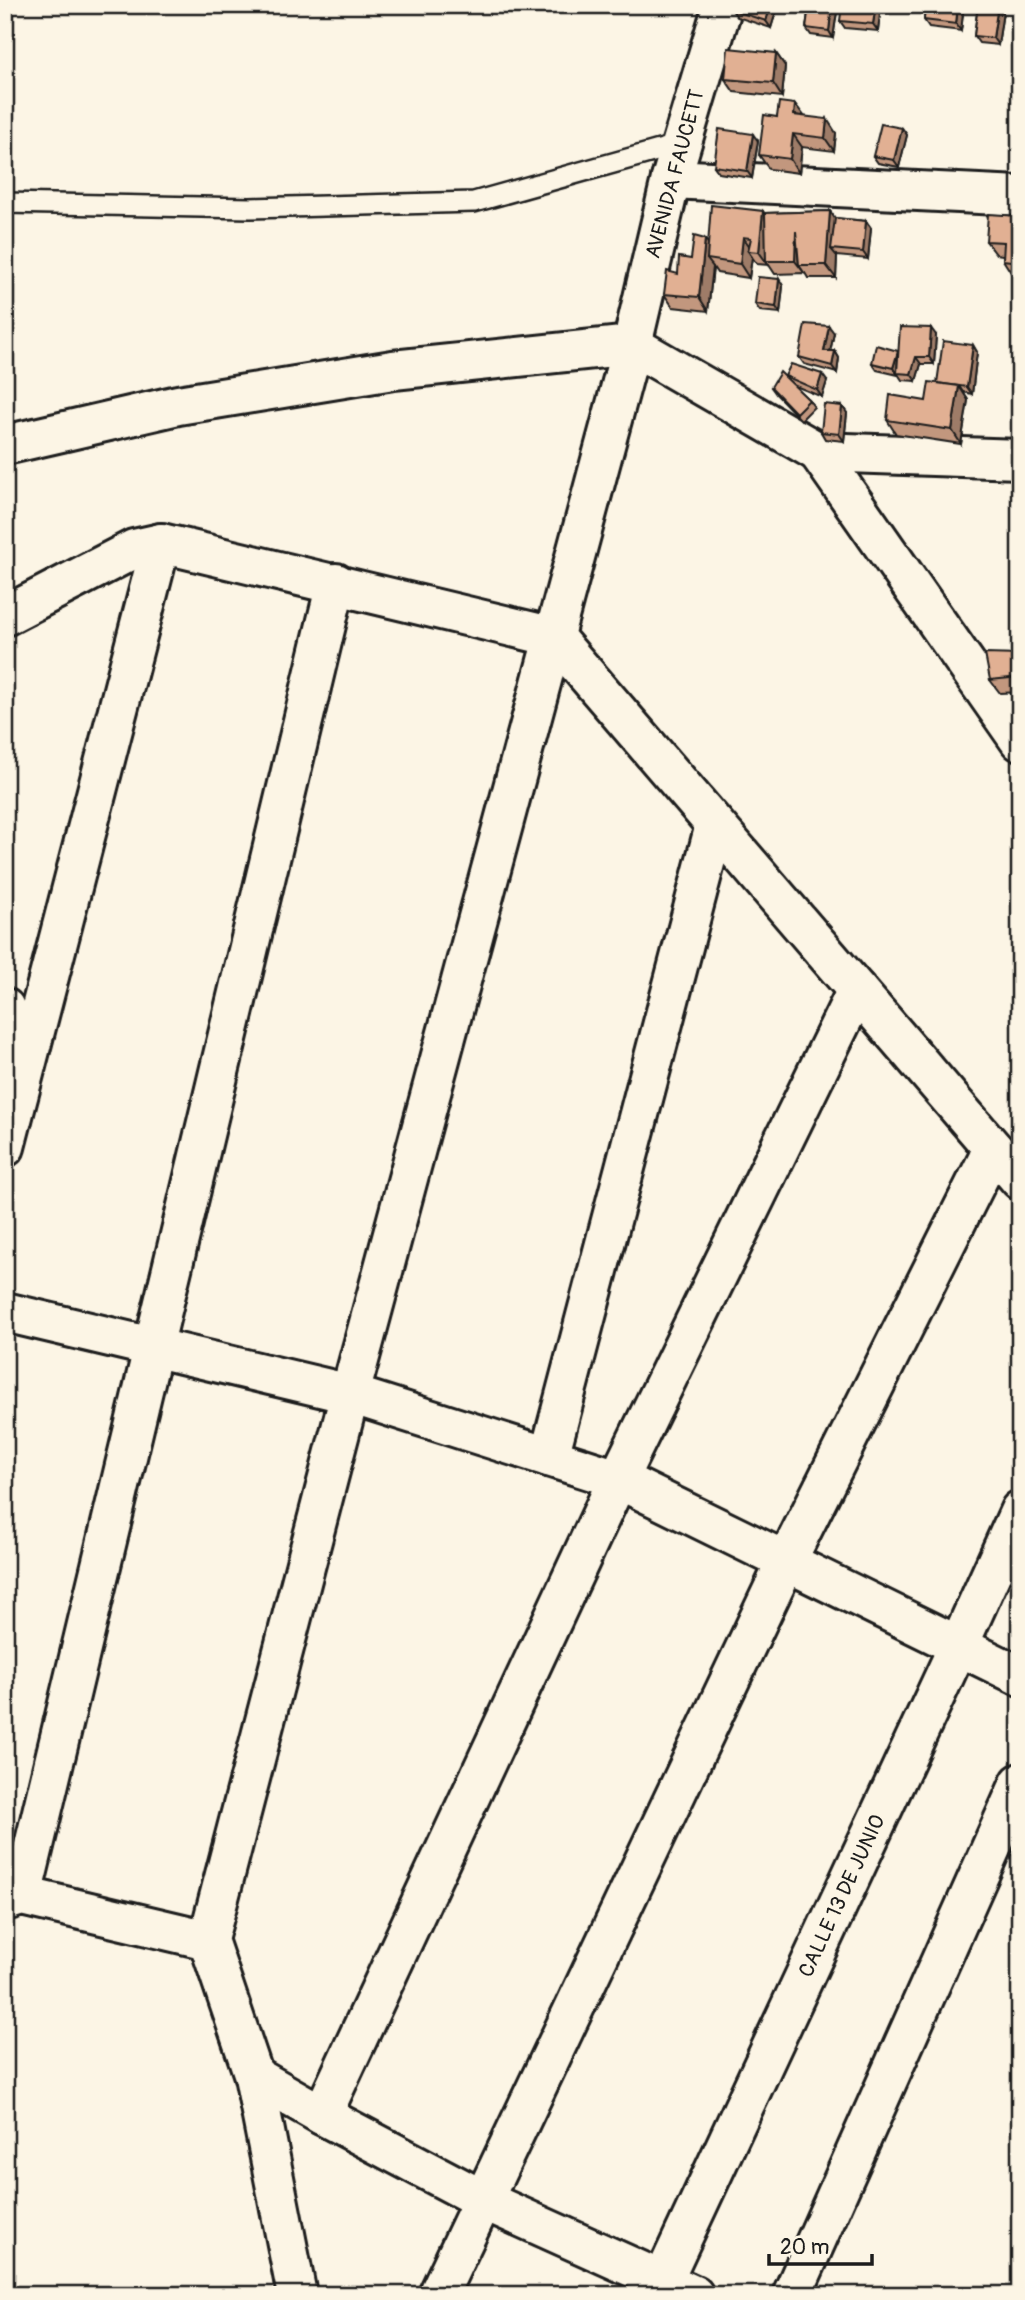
<svg xmlns="http://www.w3.org/2000/svg" width="1025" height="2300" viewBox="0 0 1025 2300" font-family="Pangolin,sans-serif">
	<style>
		.lines { fill: none; stroke-linecap: round; stroke-linejoin: round }
		.service-casing { stroke: #1c1c1c; stroke-width: 24 }
		.minor-casing { stroke: #1c1c1c; stroke-width: 44 }
		.service { stroke: #fcf5e5; stroke-width: 19 }
		.minor { stroke: #fcf5e5; stroke-width: 38 }
		.wall { fill: #c2977e; stroke: #1c1c1c; stroke-width: 2 }
		.shaded-wall { fill: #9e7b67; stroke: #1c1c1c; stroke-width: 2 }
		.building { fill: #e1b093; stroke: #1c1c1c; stroke-width: 2 }
		.labels { text-anchor: middle; dominant-baseline: central; stroke-width: 5; stroke-linejoin: round; paint-order: stroke }
		.street-label { font-size: 21px; fill: #1c1c1c; stroke: #fcf5e5 }
	</style>
	<rect width="100%" height="100%" fill="#fcf5e5"/>
	<filter id="ink" filterUnits="userSpaceOnUse"><feTurbulence type="fractalNoise" baseFrequency=".0143" numOctaves="2"/><feDisplacementMap in="SourceGraphic" scale="14" xChannelSelector="R" yChannelSelector="G"/><feConvolveMatrix kernelMatrix="1 2 1 2 8 2 1 2 1" color-interpolation-filters="sRGB"/></filter>
	<g filter="url(#ink)">
		<g class="lines">
			<g class="service-casing">
				<polyline id="service" points="5,203 250,208 474,202 681,144"/>
			</g>
			<g class="minor-casing">
				<g id="minor">
					<polyline points="671,179 1020,196"/>
					<polyline points="5,445 178,405 393,370 632,345 818,452 1020,459"/>
					<polyline points="818,452 1020,741"/>
					<polyline points="5,616 134,549 161,543 554,637 1020,1180"/>
					<polyline points="5,1008 19,1078"/>
					<polyline points="5,1147 161,543"/>
					<polyline points="5,1312 350,1394 618,1479 1020,1676"/>
					<polyline points="549,1457 715,825"/>
					<polyline points="22,1896 336,583"/>
					<polyline points="5,1901 22,1896 208,1940"/>
					<polyline points="254,2076 322,2115 483,2200 694,2295"/>
					<polyline points="322,2115 618,1479 857,990"/>
					<polyline points="663,2280 958,1647 1020,1510"/>
					<polyline points="297,2295 254,2076 208,1940 350,1394 632,345 671,179 723,5"/>
					<polyline points="438,2295 786,1562 993,1149"/>
					<polyline points="792,2295 1020,1783"/>
				</g>
			</g>
			<use href="#service" class="service"/>
			<use href="#minor" class="minor"/>
		</g>
		<g class="wall">
			<polygon points="734,5 778,5 771,28 737,17 732,10"/>
			<polygon points="809,5 838,5 833,38 811,35 806,28"/>
			<polygon points="881,5 878,31 845,28 840,21"/>
			<polygon points="925,5 964,5 961,31 929,27 924,20"/>
			<polygon points="978,5 1004,5 998,45 979,43 974,36"/>
			<polygon points="776,53 785,66 782,97 734,92 725,79"/>
			<polygon points="795,104 804,117 836,133 834,151 802,147 799,173 769,169 759,155 777,117"/>
			<polygon points="902,128 907,135 899,167 878,163 873,156"/>
			<polygon points="758,141 752,178 719,173 714,166"/>
			<polygon points="830,211 835,218 866,221 871,228 868,259 837,256 836,278 808,278 805,273 775,274 769,265 757,264 752,257 749,278 717,273 713,267 708,311 673,307 664,294 678,274 691,259 705,239 708,244 765,213"/>
			<polygon points="1020,216 1020,274 1012,274 1003,260 1003,255 996,254 986,241"/>
			<polygon points="779,279 783,286 780,313 760,311 755,304"/>
			<polygon points="834,333 830,351 835,351 839,358 837,373 804,364 799,357"/>
			<polygon points="936,335 934,364 921,364 916,381 902,380 898,374 898,375 877,370 872,363"/>
			<polygon points="973,345 977,352 972,394 963,392 968,400 961,444 896,434 887,420 926,401 937,383"/>
			<polygon points="785,376 827,381 822,397 793,385 809,400 814,407 801,420 776,394 771,387"/>
			<polygon points="842,406 847,413 844,441 825,439 821,432"/>
			<polygon points="1020,655 1020,692 1000,693 990,680"/>
		</g>
		<g class="shaded-wall">
			<polygon points="771,5 778,5 771,28 766,21"/>
			<polygon points="832,5 838,5 833,38 829,31"/>
			<polygon points="876,5 881,5 878,31 873,24"/>
			<polygon points="958,5 964,5 961,31 956,24"/>
			<polygon points="998,5 1004,5 998,45 993,38"/>
			<polygon points="776,53 785,66 782,97 773,83"/>
			<polygon points="795,104 805,117 794,115"/>
			<polygon points="827,119 836,133 834,151 825,138"/>
			<polygon points="902,128 907,135 899,167 894,160"/>
			<polygon points="753,134 758,141 752,178 747,171"/>
			<polygon points="793,134 802,147 799,173 790,159"/>
			<polygon points="763,211 773,224 766,261 769,266 759,252"/>
			<polygon points="830,211 839,225 831,249 837,256 836,278 826,265"/>
			<polygon points="866,221 871,228 868,259 863,252"/>
			<polygon points="796,231 799,265 805,274 795,261"/>
			<polygon points="743,237 753,251 748,251 752,257 749,278 740,264"/>
			<polygon points="705,239 714,252 707,259 713,267 708,311 699,297"/>
			<polygon points="779,279 783,286 780,313 776,307"/>
			<polygon points="829,326 834,333 829,357 824,351"/>
			<polygon points="931,328 936,335 934,364 929,357"/>
			<polygon points="973,345 977,352 972,394 967,387"/>
			<polygon points="835,351 839,358 837,373 832,366"/>
			<polygon points="898,351 897,373 898,375 893,368"/>
			<polygon points="916,357 921,364 916,381 911,374"/>
			<polygon points="822,374 827,381 822,397 817,390"/>
			<polygon points="959,386 968,400 961,444 952,430"/>
			<polygon points="842,406 847,413 844,441 839,434"/>
		</g>
		<g class="building">
			<polygon points="734,5 771,5 766,21 732,10"/>
			<polygon points="809,5 832,5 829,31 806,28"/>
			<polygon points="842,5 876,5 873,24 840,21"/>
			<polygon points="925,5 958,5 956,24 924,20"/>
			<polygon points="978,5 998,5 993,38 974,36"/>
			<polygon points="1016,5 1020,5 1020,42 1015,42"/>
			<polygon points="728,48 776,53 773,83 725,79"/>
			<polygon points="779,102 795,104 794,115 827,119 825,138 793,134 790,159 759,155 764,115 777,117"/>
			<polygon points="881,124 902,128 894,160 873,156"/>
			<polygon points="719,129 753,134 747,171 714,166"/>
			<polygon points="711,205 763,211 759,252 748,251 751,238 743,237 740,264 707,259"/>
			<polygon points="830,211 826,265 799,265 796,231 795,261 766,261 765,213"/>
			<polygon points="988,214 1020,216 1020,262 1003,260 1004,242 986,241"/>
			<polygon points="835,218 866,221 863,252 831,249"/>
			<polygon points="694,236 705,239 699,297 664,294 667,271 678,274 679,257 691,259"/>
			<polygon points="758,277 779,279 776,307 755,304"/>
			<polygon points="805,324 829,326 824,351 835,351 832,366 799,357"/>
			<polygon points="900,327 931,328 929,357 916,357 911,374 897,373"/>
			<polygon points="943,341 973,345 967,387 937,383"/>
			<polygon points="876,345 898,351 893,368 872,363"/>
			<polygon points="791,364 822,374 817,390 785,376"/>
			<polygon points="780,372 809,400 796,413 771,387"/>
			<polygon points="929,382 959,386 952,430 887,420 890,395 926,401"/>
			<polygon points="824,404 842,406 839,434 821,432"/>
			<polygon points="985,654 1020,655 1020,677 990,680"/>
		</g>
	</g>
	<g class="labels">
		<g class="street-label">
			<text transform="translate(675 174) rotate(-75)">AVENIDA FAUCETT</text>
			<text transform="translate(842 1896) rotate(-65)">CALLE 13 DE JUNIO</text>
		</g>
	</g>
	<rect width="1025" height="2300" fill="none" stroke="#fcf5e5" stroke-width="28"/>
	<rect x="14" y="14" width="997" height="2272" fill="none" stroke="#1c1c1c" stroke-width="2.5" filter="url(#ink)"/>
	<path d="M769 2254v10h103v-10" fill="none" stroke="#1c1c1c" stroke-width="3.5"/>
	<text x="780" y="2254" font-size="21" fill="#1c1c1c" stroke="#fcf5e5" stroke-width="5" paint-order="stroke">20 m</text>
</svg>
